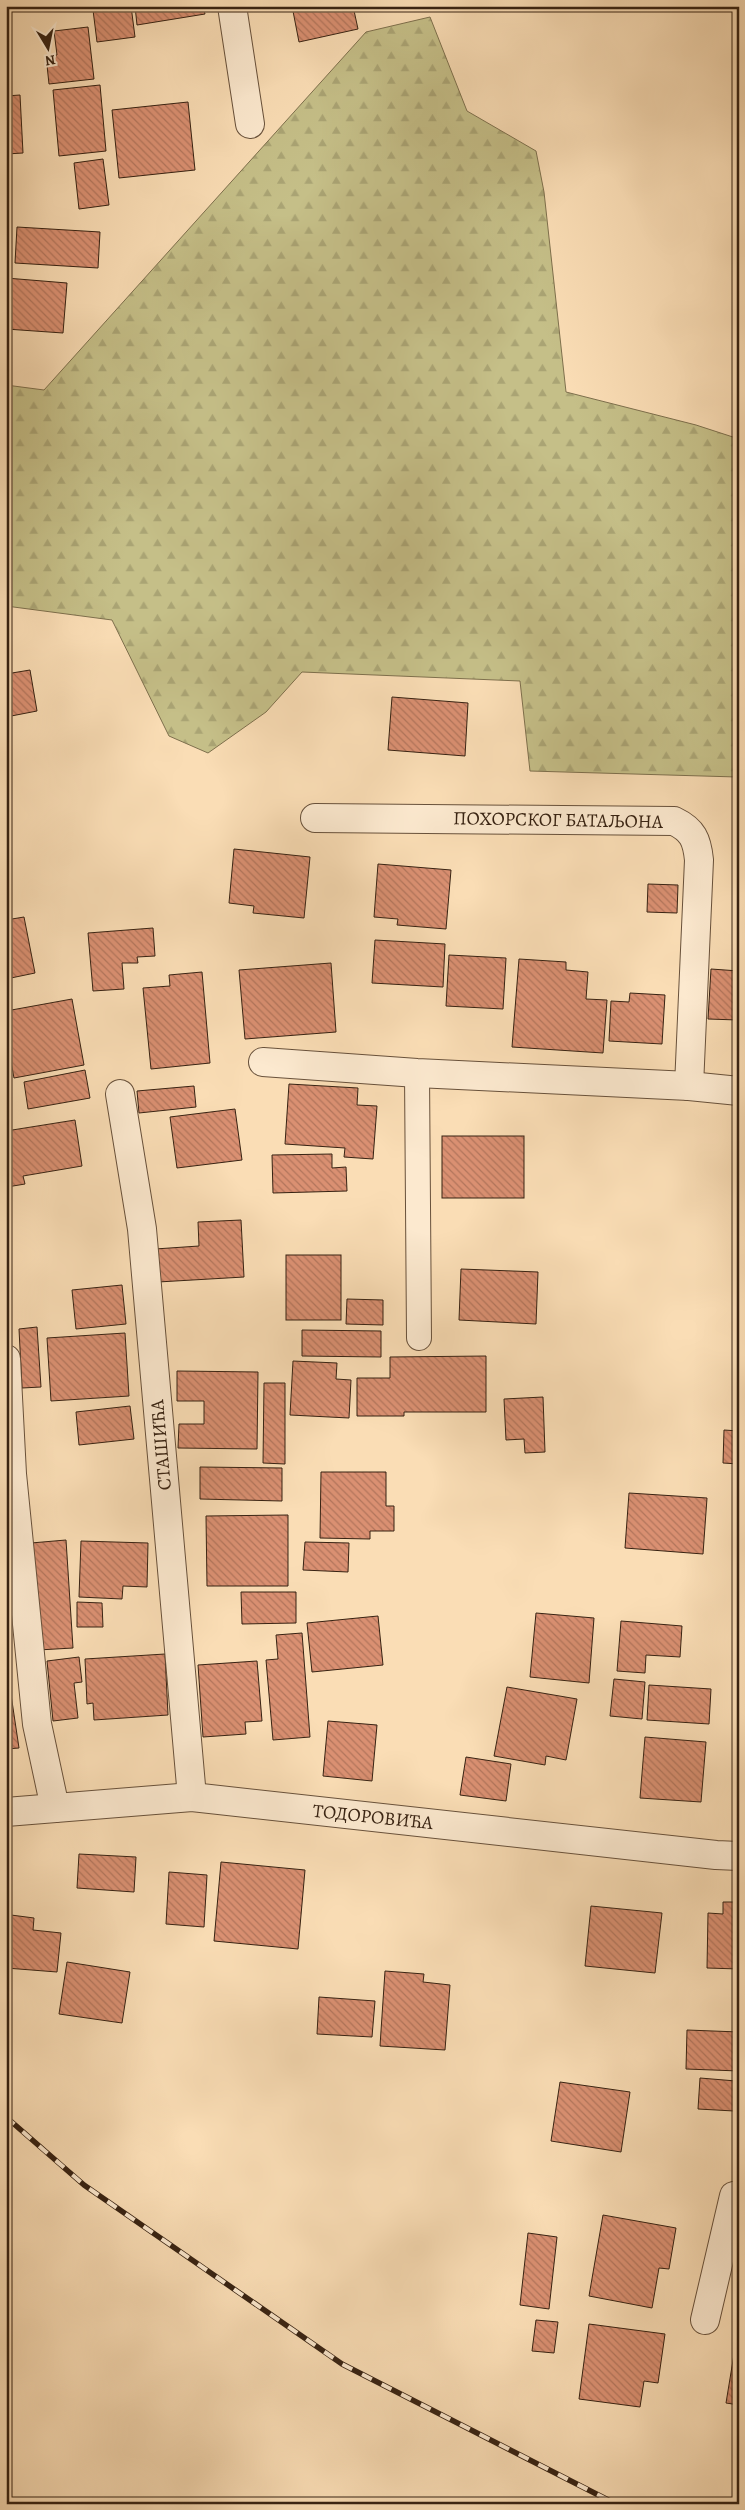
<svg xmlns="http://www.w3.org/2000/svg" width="745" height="2510" viewBox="0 0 745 2510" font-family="Alegreya,serif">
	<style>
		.forest { fill: url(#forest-firs); stroke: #7e704d }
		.building { fill: url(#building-back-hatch); stroke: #372212 }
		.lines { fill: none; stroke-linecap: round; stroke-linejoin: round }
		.lane-casing { stroke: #68513b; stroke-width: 26 }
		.street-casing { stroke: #68513b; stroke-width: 30 }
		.lane { stroke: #fce9cf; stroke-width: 24 }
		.street { stroke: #fce9cf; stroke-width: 28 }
		.rail-casing { stroke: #372212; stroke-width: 5.5 }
		.rail { stroke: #fce9cf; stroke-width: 4; stroke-dasharray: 11; stroke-linecap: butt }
		.labels { text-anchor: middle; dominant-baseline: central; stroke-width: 4.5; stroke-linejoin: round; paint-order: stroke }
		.street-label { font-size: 19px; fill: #372212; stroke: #fce9cf }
	</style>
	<defs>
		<pattern id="forest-firs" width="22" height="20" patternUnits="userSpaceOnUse" patternTransform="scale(1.25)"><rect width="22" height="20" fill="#c5bf88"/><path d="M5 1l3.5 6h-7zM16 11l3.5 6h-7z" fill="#aaa474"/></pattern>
		<pattern id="building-back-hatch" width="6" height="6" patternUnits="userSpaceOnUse" patternTransform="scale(1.25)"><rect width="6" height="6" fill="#da9072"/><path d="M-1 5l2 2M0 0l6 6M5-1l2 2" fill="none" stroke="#b2755c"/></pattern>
	</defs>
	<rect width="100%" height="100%" fill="#faddb5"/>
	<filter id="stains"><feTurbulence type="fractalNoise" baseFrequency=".004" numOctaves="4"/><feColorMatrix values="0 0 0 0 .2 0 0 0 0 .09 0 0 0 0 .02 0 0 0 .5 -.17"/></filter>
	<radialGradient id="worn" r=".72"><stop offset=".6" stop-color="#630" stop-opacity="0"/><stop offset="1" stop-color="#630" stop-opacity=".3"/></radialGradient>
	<polygon class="forest" points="430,17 467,111 536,151 544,192 566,392 696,425 739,439 739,776 737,777 530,771 520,681 302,672 266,712 208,753 169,736 112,620 6,606 6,385 44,390 366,32"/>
	<g class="building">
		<polygon points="119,6 131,6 135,37 97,42 93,10"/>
		<polygon points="135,6 203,6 205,14 137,25"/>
		<polygon points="292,6 353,6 358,29 299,42"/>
		<polygon points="88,27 94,79 49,84 46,56 57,55 54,31"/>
		<polygon points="100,85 106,151 59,156 53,90"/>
		<polygon points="20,95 23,153 6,154 6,96"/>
		<polygon points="188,102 195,170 119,178 112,110"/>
		<polygon points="103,159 109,205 79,209 74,163"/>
		<polygon points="17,227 100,232 98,268 15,263"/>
		<polygon points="6,278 67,283 63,333 6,329"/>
		<polygon points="30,670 37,711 6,717 6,674"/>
		<polygon points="392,697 468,703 465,756 388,750"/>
		<polygon points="234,849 310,857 304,918 253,913 254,906 229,903"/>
		<polygon points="378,864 451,870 446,929 397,925 398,919 374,917"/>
		<polygon points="648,884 678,885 677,913 647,912"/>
		<polygon points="24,917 35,973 6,979 6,920"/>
		<polygon points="153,928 155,956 137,957 138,963 122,963 124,989 93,991 88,933"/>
		<polygon points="375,940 445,944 443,987 372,983"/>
		<polygon points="449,955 506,958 503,1009 446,1006"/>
		<polygon points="519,959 566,962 566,970 588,972 586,999 607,1000 603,1053 512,1047"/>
		<polygon points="331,963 336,1032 245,1039 239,970"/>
		<polygon points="711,969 739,971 738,1020 708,1019"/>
		<polygon points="202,972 210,1063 151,1069 143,988 170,986 169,975"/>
		<polygon points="630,993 665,995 662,1044 609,1041 611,1001 629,1002"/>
		<polygon points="72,999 84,1065 14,1078 6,1036 6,1011"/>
		<polygon points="85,1070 90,1098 28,1109 24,1082"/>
		<polygon points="289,1084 358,1088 357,1105 377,1106 373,1159 344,1157 345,1148 285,1144"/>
		<polygon points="194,1086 196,1107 139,1113 137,1091"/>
		<polygon points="235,1109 242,1160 177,1168 170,1117"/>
		<polygon points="75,1120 82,1166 23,1176 25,1184 7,1187 6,1131"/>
		<rect x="442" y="1136" width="82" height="62"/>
		<polygon points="332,1154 332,1168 346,1167 347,1191 273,1193 272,1155"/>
		<polygon points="241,1220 244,1277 158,1282 155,1249 199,1246 198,1222"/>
		<rect x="286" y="1255" width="55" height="65"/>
		<polygon points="461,1269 538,1272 536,1324 459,1320"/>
		<polygon points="122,1285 126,1324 76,1329 72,1290"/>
		<polygon points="347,1299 383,1300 383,1325 346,1324"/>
		<polygon points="37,1327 41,1387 22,1388 19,1329"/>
		<polygon points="302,1330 381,1331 381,1357 302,1356"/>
		<polygon points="125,1333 129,1396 51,1401 47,1338"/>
		<polygon points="486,1356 486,1412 404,1412 404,1416 357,1416 357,1378 390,1378 390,1357"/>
		<polygon points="293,1361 337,1363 336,1379 351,1380 349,1418 290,1415"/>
		<polygon points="177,1371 258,1372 257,1449 178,1448 179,1424 204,1424 204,1401 177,1401"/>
		<polygon points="264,1383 285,1383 285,1464 263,1463"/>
		<polygon points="543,1397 545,1452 525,1453 524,1439 506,1440 504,1399"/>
		<polygon points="130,1406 134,1439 79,1445 76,1412"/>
		<polygon points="724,1430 739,1431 739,1464 723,1463"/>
		<polygon points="200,1467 282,1468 282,1501 200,1499"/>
		<polygon points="321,1472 386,1472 386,1506 394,1506 394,1531 370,1531 370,1539 320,1538"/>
		<polygon points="629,1493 707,1498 703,1554 625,1548"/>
		<polygon points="288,1515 288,1586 207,1586 206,1516"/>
		<polygon points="66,1540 73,1648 38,1650 31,1543"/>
		<polygon points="81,1541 148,1543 147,1587 123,1586 122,1599 79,1597"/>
		<polygon points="305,1542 349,1543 348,1572 303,1570"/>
		<polygon points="241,1592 296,1592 296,1623 242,1624"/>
		<polygon points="77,1602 102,1603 103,1627 77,1627"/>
		<polygon points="6,1612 11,1647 6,1648"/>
		<polygon points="536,1613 594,1618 589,1683 530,1677"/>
		<polygon points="378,1616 383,1665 312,1672 307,1623"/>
		<polygon points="621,1621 682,1626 680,1657 646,1655 645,1673 617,1671"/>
		<polygon points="302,1633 310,1737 273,1740 266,1660 278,1659 276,1635"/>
		<polygon points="165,1654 168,1715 94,1720 93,1703 87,1704 85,1659"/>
		<polygon points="79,1657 82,1682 74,1683 78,1718 53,1721 47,1661"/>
		<polygon points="257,1661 262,1721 245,1722 246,1734 203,1737 198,1665"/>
		<polygon points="614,1679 645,1682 642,1719 610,1716"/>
		<polygon points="649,1685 711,1689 709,1724 647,1720"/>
		<polygon points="507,1687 577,1699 566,1760 546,1756 545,1765 494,1756"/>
		<polygon points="10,1688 19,1748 6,1749 6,1689"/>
		<polygon points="328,1721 377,1725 372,1781 323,1776"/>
		<polygon points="645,1737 706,1742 701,1802 640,1798"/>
		<polygon points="466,1757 511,1764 506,1801 460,1795"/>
		<polygon points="79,1854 136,1857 134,1892 77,1888"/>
		<polygon points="221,1862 305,1870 298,1949 214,1941"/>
		<polygon points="169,1872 207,1875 204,1927 166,1924"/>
		<polygon points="723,1902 739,1902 739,1969 707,1968 708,1913 723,1914"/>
		<polygon points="591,1906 662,1913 655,1973 585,1966"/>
		<polygon points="11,1915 34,1918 33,1930 61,1933 57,1972 6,1968"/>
		<polygon points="67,1962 130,1972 122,2023 59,2014"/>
		<polygon points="385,1971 424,1974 423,1982 450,1985 445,2050 380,2046"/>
		<polygon points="319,1997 375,2001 372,2037 317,2034"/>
		<polygon points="687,2030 739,2032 739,2071 686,2069"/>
		<polygon points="700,2078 736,2081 734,2111 698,2109"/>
		<polygon points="560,2082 630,2092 621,2152 551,2141"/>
		<polygon points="603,2215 676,2228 669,2269 659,2268 652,2308 589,2296"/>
		<polygon points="528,2233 557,2237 549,2309 520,2305"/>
		<polygon points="536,2320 558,2322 554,2353 532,2351"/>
		<polygon points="589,2324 665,2334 658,2383 644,2381 640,2407 579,2399"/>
		<polygon points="736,2342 739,2342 739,2405 726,2403"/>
	</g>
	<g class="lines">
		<g class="lane-casing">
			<polyline id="lane" points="417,1073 419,1338"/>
		</g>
		<g class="street-casing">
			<g id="street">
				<polyline points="232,6 250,124"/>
				<path d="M315,818L674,821C693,830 697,840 699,860L689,1086"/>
				<polyline points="263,1062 417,1073 689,1086 739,1091"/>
				<polyline points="120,1094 142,1229 192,1797"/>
				<polyline points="6,1359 12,1474 37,1724 55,1808"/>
				<polyline points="6,1812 192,1797 716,1855 739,1856"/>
				<polyline points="705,2320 734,2196 739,2195"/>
			</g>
		</g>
		<use href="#lane" class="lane"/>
		<use href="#street" class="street"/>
		<g class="rail-casing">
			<polyline id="rail" points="6,2117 84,2185 342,2364 616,2504"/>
		</g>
		<use href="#rail" class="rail"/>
	</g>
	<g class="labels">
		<g class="street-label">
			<text transform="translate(558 820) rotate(1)">ПОХОРСКОГ БАТАЉОНА</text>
			<text transform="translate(161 1445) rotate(-95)">СТАШИЋА</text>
			<text transform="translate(373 1817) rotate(6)">ТОДОРОВИЋА</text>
		</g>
	</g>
	<rect width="745" height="2510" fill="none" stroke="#faddb5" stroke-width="25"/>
	<rect x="8" y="8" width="730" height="2495" fill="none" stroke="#372212" stroke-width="2.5"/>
	<rect x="12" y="12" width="720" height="2485" fill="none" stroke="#372212"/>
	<g transform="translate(48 48) rotate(170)" stroke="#fce9cf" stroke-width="4" paint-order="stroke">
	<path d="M0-4L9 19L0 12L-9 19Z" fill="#372212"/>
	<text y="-8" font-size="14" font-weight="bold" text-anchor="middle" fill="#372212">N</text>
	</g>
	<rect width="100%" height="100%" filter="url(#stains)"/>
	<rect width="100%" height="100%" fill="url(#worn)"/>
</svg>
